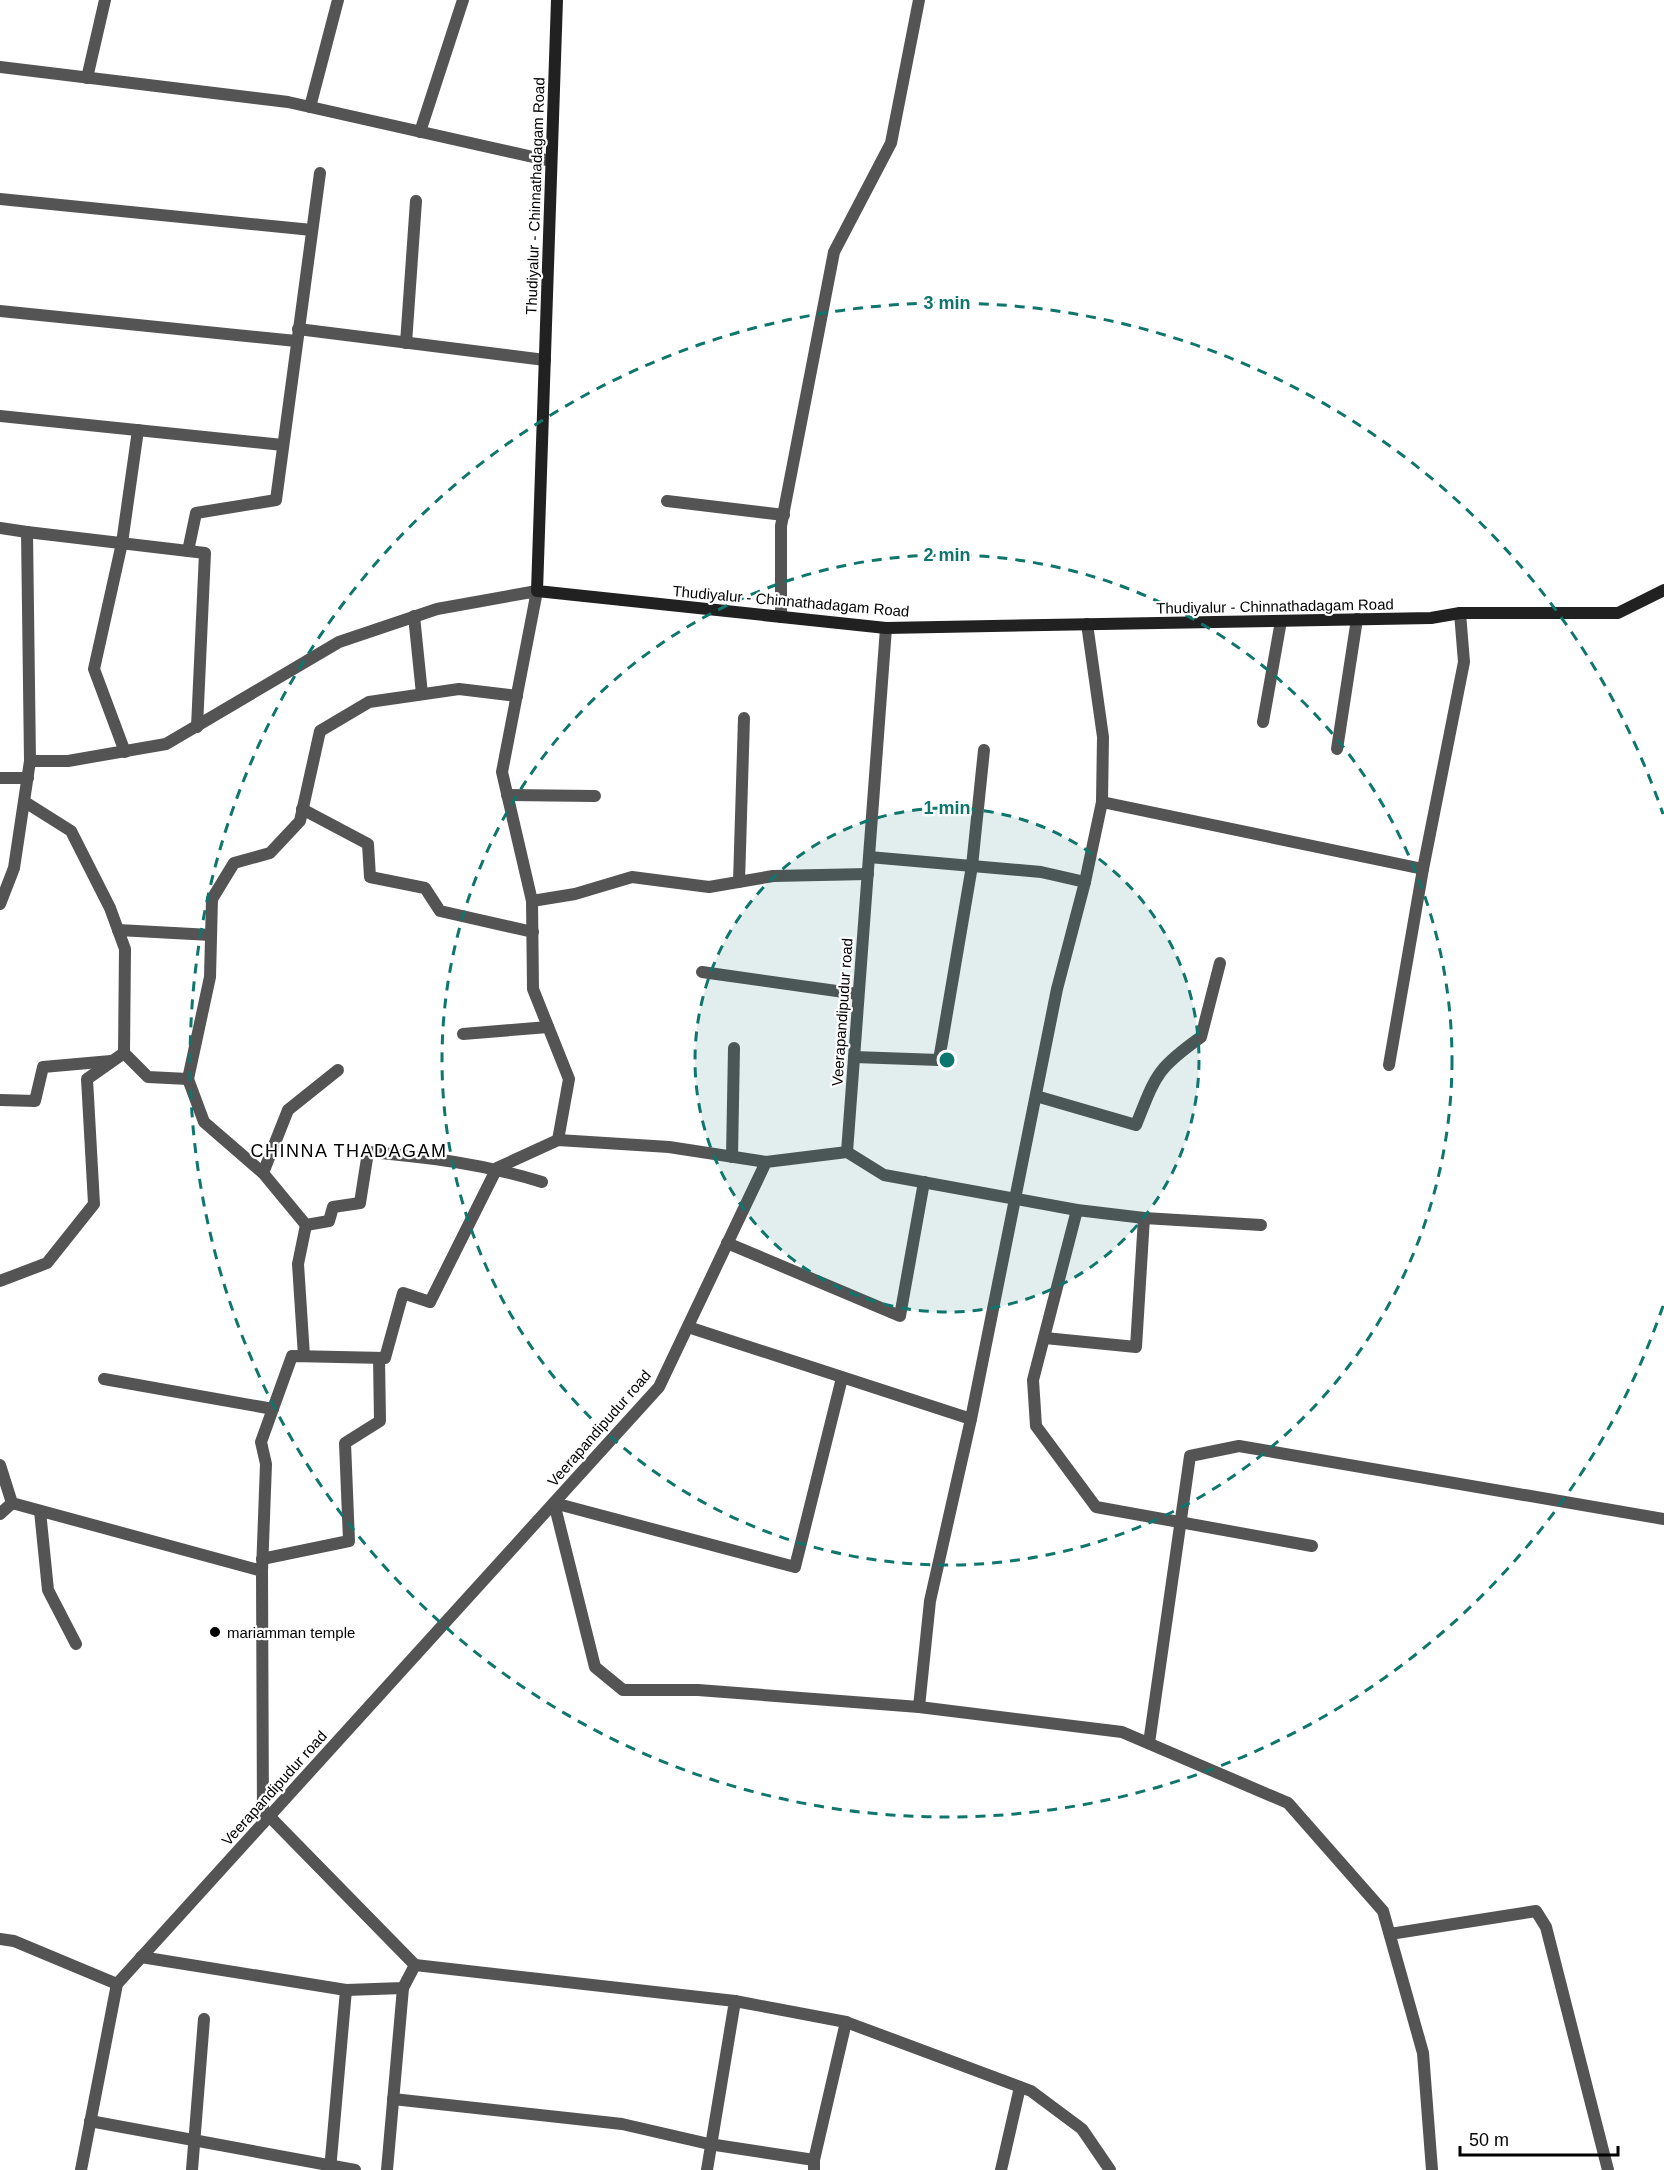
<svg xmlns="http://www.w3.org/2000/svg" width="1664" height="2170" viewBox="0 0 1664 2170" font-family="Helvetica,sans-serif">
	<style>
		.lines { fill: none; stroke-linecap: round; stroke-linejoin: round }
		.minor { stroke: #545454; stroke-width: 12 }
		.tertiary { stroke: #545454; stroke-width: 12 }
		.secondary { stroke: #212121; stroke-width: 12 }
		.ring { fill: none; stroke: #0f766e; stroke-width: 3; stroke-dasharray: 10 8 }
		.poi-dot { fill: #000; stroke: #fff; stroke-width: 2 }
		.labels { text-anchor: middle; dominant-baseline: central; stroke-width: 4.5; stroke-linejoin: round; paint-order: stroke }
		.street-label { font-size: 15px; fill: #000; stroke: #fff }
		.poi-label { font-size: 15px; fill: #000; stroke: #fff; text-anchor: start }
		.quarter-label { font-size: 18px; letter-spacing: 1.5px; fill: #000; stroke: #fff }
		.centre { fill: #0f766e; stroke: #fff; stroke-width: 3 }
		.ring-label { font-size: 18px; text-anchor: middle; font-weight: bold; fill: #0f766e; stroke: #fff; stroke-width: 4.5; stroke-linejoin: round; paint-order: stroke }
	</style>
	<rect width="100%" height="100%" fill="#fff"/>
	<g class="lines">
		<g class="minor">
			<polyline points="0,67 288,102 551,161"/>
			<polyline points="87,78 105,0"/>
			<polyline points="310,107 338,0"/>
			<polyline points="420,132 463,0"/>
			<polyline points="0,199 312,230"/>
			<polyline points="0,311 296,341"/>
			<polyline points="298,329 545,360"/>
			<polyline points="406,343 416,201"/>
			<polyline points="0,416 283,445"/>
			<polyline points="667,501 784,515"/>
			<polyline points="0,528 27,532 30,761"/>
			<polyline points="27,532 205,553 197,727"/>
			<polyline points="188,551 196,513 276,500 320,173"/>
			<polyline points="414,616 422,694"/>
			<polyline points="781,617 781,526 834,252 891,143 919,0"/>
			<polyline points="1263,722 1281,621"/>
			<polyline points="1337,749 1357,619"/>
			<polyline points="125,752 94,669 122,543 138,430"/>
			<polyline points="0,778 28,778"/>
			<polyline points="507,795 595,796"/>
			<polyline points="25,802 71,831 110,908 125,949 124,1053 148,1077 188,1079 210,977 212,899 234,863 270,853 300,821 320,731 369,702 459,689 517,696"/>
			<polyline points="1102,802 1423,869 1464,662 1460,613"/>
			<polyline points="302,809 368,844 370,877 425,888 440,911 533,932"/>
			<polyline points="739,882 744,718"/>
			<polyline points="1085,882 1102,802 1103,737 1087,624"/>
			<polyline points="532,901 575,894 632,877 709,887 773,876 868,874"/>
			<polyline points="0,904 14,868 30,761 68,761 166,744 339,642 437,609 537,591 502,772 532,901 533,989 569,1079 558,1140"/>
			<polyline points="118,930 211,935"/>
			<polyline points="702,972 858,994"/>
			<polyline points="463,1034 548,1027"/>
			<polyline points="854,1057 939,1060 972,866 984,750"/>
			<polyline points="1389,1065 1423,869"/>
			<path d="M188,1079L204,1122L263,1173L306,1225L329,1221L333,1207L360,1203L368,1152C428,1157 484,1164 542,1182"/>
			<path d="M1036,1096L1136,1125C1156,1075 1156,1069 1201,1037L1220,963"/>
			<polyline points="0,1100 35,1101 43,1067 111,1061"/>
			<polyline points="847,1152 884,1175 1077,1210 1144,1218 1261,1225"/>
			<polyline points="732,1157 734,1048"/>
			<polyline points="263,1173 288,1110 338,1070"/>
			<polyline points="1077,1210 1033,1380 1036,1426 1096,1507 1312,1546"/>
			<polyline points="727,1243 900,1316 924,1182"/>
			<polyline points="0,1281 47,1263 94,1204 87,1079 124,1053"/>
			<polyline points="688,1327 971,1419 1057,989 1085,882 1041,872 869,857"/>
			<polyline points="1045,1338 1136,1347 1144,1218"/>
			<polyline points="304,1356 298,1264 306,1225"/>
			<polyline points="842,1378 795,1567 554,1503 595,1667 623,1690 698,1690 919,1707 930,1601 971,1419"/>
			<polyline points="104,1379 273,1409"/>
			<polyline points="0,1465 12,1503 262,1571 263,1823"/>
			<polyline points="40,1511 48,1590 76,1644"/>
			<polyline points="0,1514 12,1503"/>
			<polyline points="262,1559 349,1541 345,1443 380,1421 379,1358"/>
			<polyline points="262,1571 266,1464 261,1442 292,1356 385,1358 403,1293 430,1302 497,1168 558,1140 669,1147 766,1162"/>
			<polyline points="919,1707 1122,1732 1288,1803 1383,1911 1423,2053 1432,2170"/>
			<polyline points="1149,1743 1190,1456 1239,1446 1664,1519"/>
			<polyline points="269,1816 415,1965 735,2001 707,2170"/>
			<polyline points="1390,1934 1536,1911 1546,1927 1608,2170"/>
			<polyline points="0,1939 14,1941 117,1984"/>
			<polyline points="141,1957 346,1990 330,2170"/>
			<polyline points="346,1990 403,1988 415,1965"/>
			<polyline points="735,2001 846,2022 814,2160"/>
			<polyline points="846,2022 1031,2091 1082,2129 1110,2170"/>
			<polyline points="393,2099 622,2124 709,2144 814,2160 814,2170"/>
			<polyline points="90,2121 355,2170"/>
			<polyline points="192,2170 204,2019"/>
			<polyline points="387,2170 403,1988"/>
			<polyline points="1001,2170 1020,2087"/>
		</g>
		<polyline class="tertiary" points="81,2170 117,1984 659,1387 766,1162 847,1152 886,628"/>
		<polyline class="secondary" points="557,0 537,591 886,628 1431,618 1460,613 1618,613 1664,590"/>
	</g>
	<circle cx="947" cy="1060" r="252" fill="#0f766e" fill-opacity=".12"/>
	<g class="ring">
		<circle cx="947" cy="1060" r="252"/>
		<circle cx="947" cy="1060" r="505"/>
		<path d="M1663 1306A757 757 0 1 1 1663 814"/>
	</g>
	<circle class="poi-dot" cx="215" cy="1632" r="6"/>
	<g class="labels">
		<g class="street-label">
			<text transform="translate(535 196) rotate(-88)">Thudiyalur - Chinnathadagam Road</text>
			<text transform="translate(791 601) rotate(5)">Thudiyalur - Chinnathadagam Road</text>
			<text transform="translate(1275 606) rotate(-1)">Thudiyalur - Chinnathadagam Road</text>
			<text transform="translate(842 1012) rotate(-86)">Veerapandipudur road</text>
			<text transform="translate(599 1428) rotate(-49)">Veerapandipudur road</text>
			<text transform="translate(274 1788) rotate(-48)">Veerapandipudur road</text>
		</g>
		<g class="poi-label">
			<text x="227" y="1632">mariamman temple</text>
		</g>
		<g class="quarter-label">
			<text x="349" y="1151">CHINNA THADAGAM</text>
		</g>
	</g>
	<circle cx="947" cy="1060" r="9" class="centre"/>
	<g class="ring-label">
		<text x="947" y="309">3 min</text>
		<text x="947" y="561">2 min</text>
		<text x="947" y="814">1 min</text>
	</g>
	<path d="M1460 2146v9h158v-9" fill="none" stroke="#000000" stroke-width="3"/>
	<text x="1469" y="2146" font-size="18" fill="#000000" stroke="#ffffff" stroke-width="4.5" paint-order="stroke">50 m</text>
</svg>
